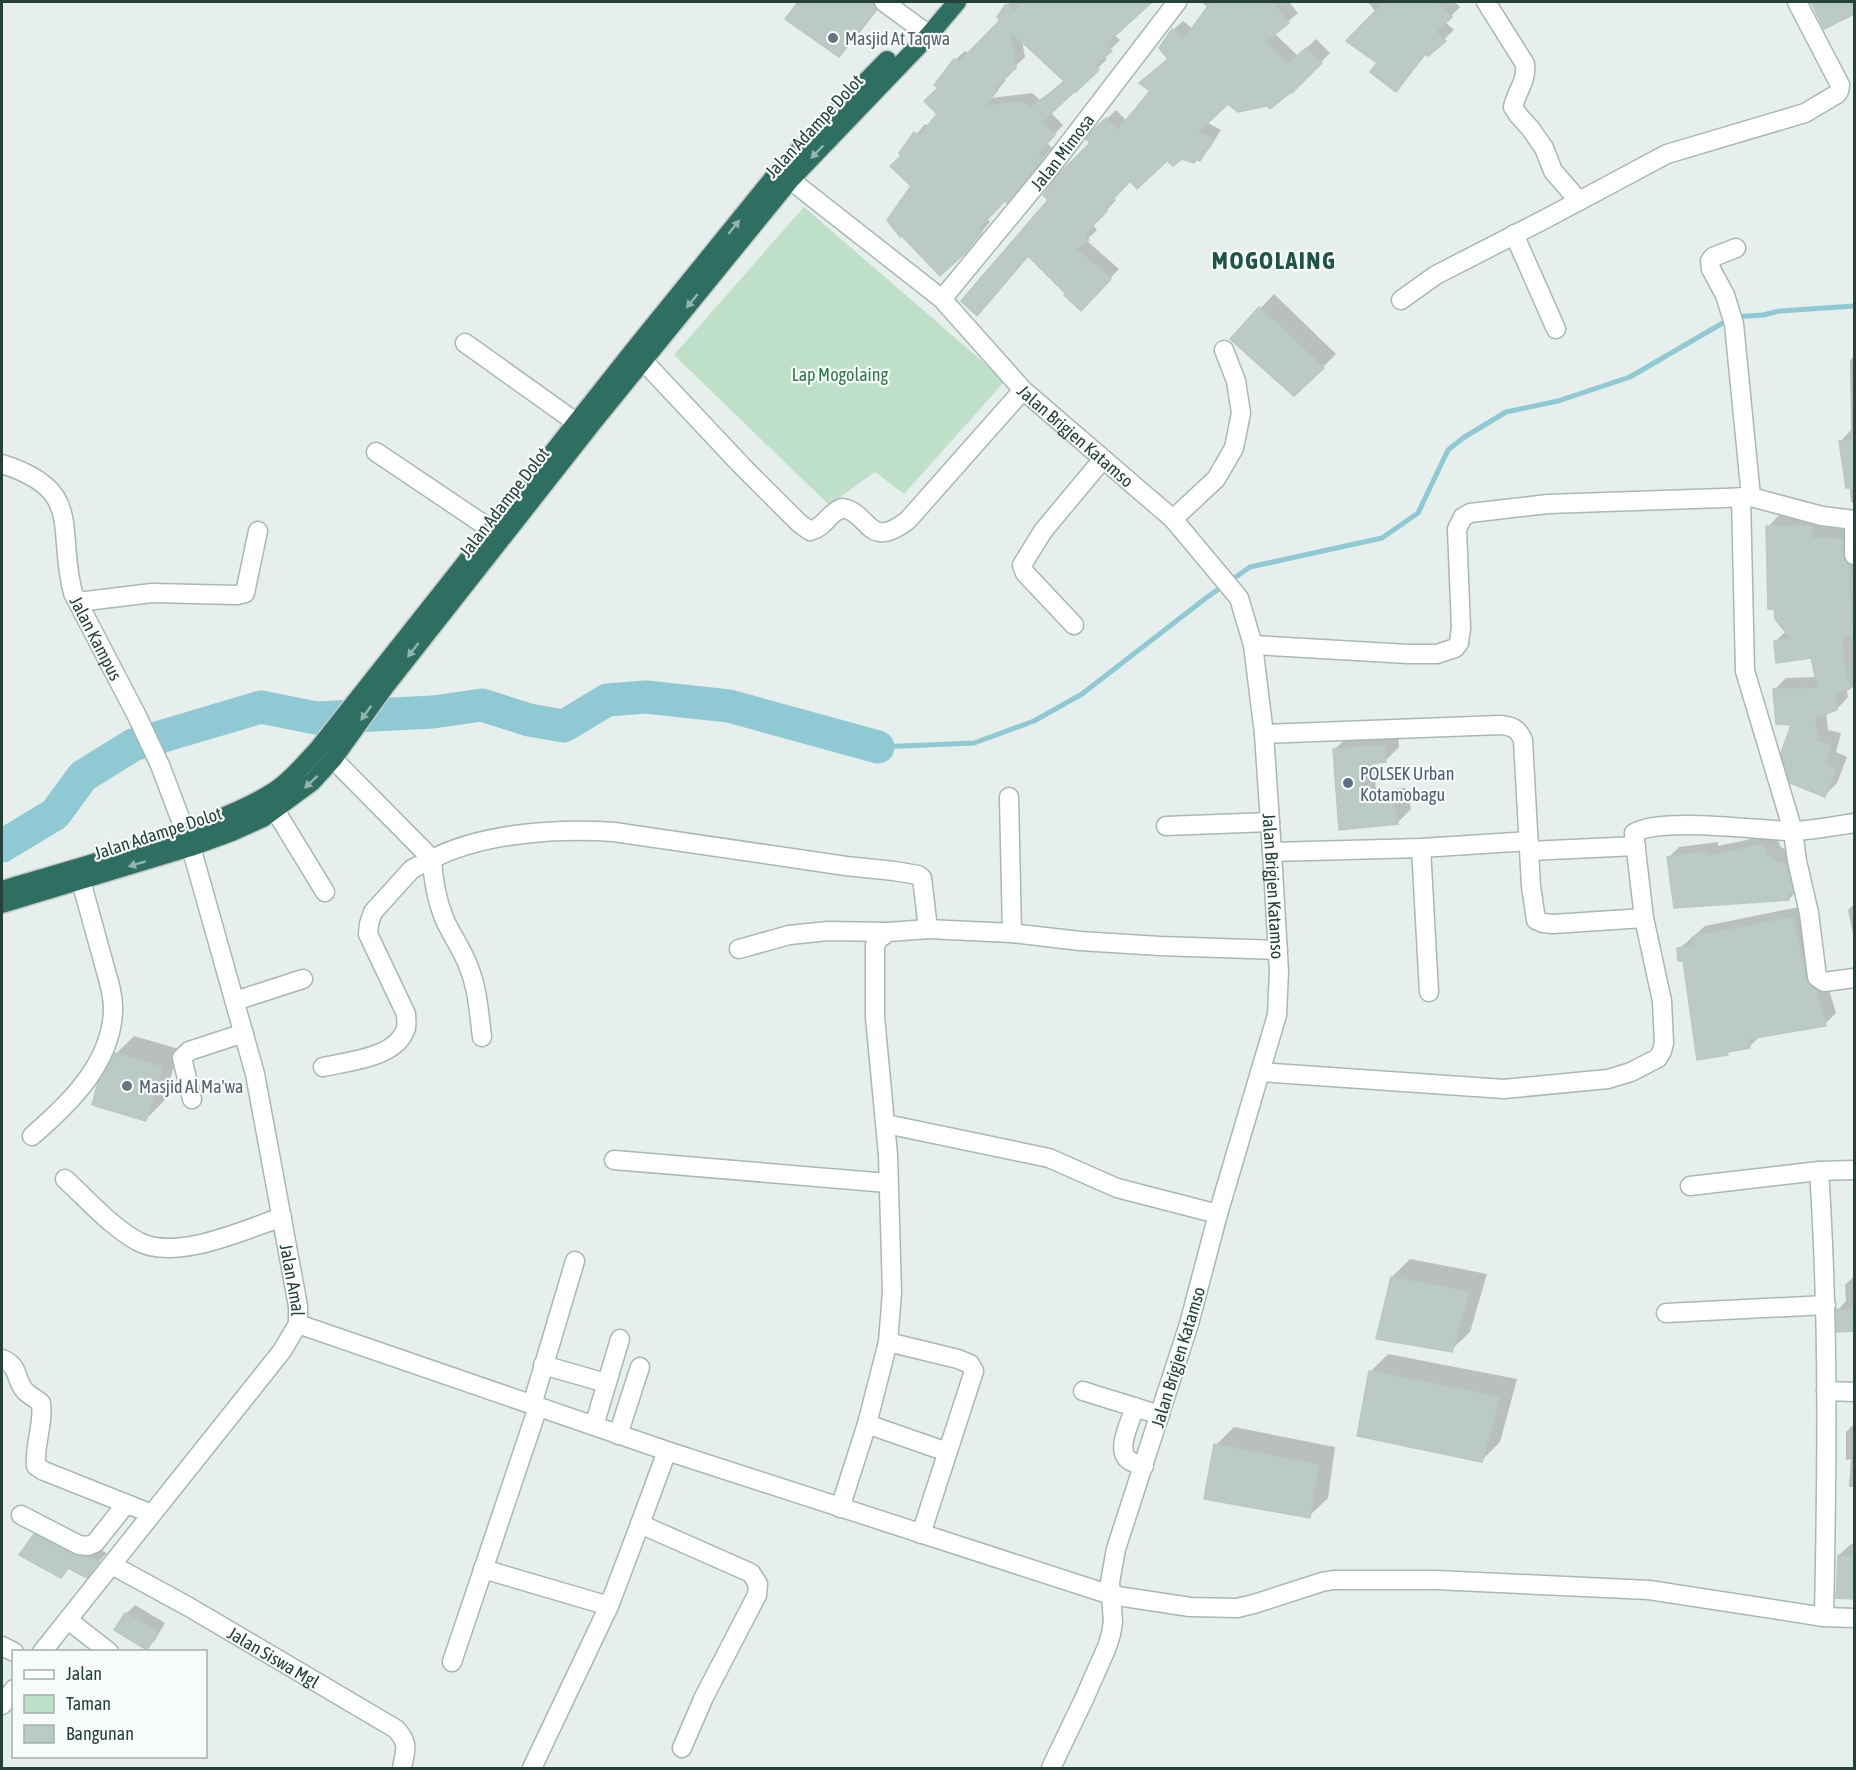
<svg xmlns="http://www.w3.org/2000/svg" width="1856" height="1770" viewBox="0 0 1856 1770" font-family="'Asap Condensed',sans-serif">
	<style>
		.green { fill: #bfe0c8 }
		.shadow { fill: #0003; fill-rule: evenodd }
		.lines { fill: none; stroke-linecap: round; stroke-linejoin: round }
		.stream { stroke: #8ec9d4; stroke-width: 5 }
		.river { stroke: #8ec9d4; stroke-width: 33 }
		.building { fill: #bbcac4; stroke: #b8c9c2; stroke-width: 1.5; fill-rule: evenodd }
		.minor-casing { stroke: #a8b8b2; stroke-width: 21 }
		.highway-casing { stroke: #c2cac8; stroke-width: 21 }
		.minor { stroke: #fff; stroke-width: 18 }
		.highway { stroke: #2f6f62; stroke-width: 18 }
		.oneway { fill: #93b5ae }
		.worship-dot { fill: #6b7280; stroke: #f7fbf9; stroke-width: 2 }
		.service-dot { fill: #5c6f8a; stroke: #f7fbf9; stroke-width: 2 }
		.labels { text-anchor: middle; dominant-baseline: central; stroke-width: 4.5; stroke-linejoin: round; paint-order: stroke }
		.worship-label { font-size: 18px; fill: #5b616d; stroke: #f7fbf9; text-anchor: start }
		.street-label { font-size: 18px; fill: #24423a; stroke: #f7fbf9 }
		.park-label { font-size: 18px; fill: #2d7a4b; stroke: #f7fbf9 }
		.service-label { font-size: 18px; fill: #4e5e75; stroke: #f7fbf9; text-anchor: start }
		.district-label { font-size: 24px; font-weight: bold; letter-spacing: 1.5px; fill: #1f5548; stroke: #f7fbf9 }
	</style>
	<rect width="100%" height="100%" fill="#e6efeb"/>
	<polygon class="green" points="804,207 1005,381 904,494 875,472 829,505 674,355"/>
	<g class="shadow">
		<polygon points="800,2 884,2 852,42 839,55 787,18"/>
		<path d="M1010,2H1149L1114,35L1120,40L1104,56L1107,59L1076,90L1050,112L1063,125L1047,143L1052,148L1016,191L1005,199L986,218L990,222L964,252L913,186L901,153L925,124L929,127L939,114L940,88L955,60L965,51L969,53L1002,20L999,17ZM1022,40L1065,80L1040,100L1032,93L991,98L1006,80L1003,78L1025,57Z"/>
		<polygon points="1202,2 1289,2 1298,13 1274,33 1298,56 1316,39 1330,53 1292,91 1267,104 1228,102 1206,122 1221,130 1209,149 1199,159 1182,157 1167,159 1130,180 1113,198 1116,200 1093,225 1097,230 1086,240 1119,269 1091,299 1050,200 1092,143 1095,130 1116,110 1127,121 1152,91 1170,58 1173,30 1183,21 1193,29 1208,8"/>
		<polygon points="1368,2 1455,2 1460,7 1445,22 1454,30 1428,54 1427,53 1396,90 1379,63 1376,12"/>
		<polygon points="1811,2 1854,2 1854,13 1824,27"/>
		<polygon points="1274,294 1336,354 1323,367 1232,339"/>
		<polygon points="1854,356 1854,502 1851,502 1847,460 1840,442 1851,430 1850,360"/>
		<polygon points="1779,515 1823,515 1823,527 1854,528 1854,687 1850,688 1846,686 1848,697 1837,709 1826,712 1828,730 1841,733 1836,752 1847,757 1837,783 1825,795 1793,723 1774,690 1786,678 1817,677 1812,656 1776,641 1786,631 1768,527"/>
		<polygon points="1398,732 1399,747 1386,760 1373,762 1376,790 1406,788 1411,809 1397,823 1340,828 1335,749 1348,736"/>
		<polygon points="1775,834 1781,847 1791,852 1800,888 1789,899 1668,858 1679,847 1718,842 1718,846"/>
		<polygon points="1854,904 1854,939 1848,910"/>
		<polygon points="1804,906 1836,1013 1825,1024 1761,1035 1749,1047 1730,1050 1727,1053 1679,949 1705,926"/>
		<polygon points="134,1036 179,1049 164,1101 146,1119 116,1054"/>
		<polygon points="1410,1259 1487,1274 1470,1332 1451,1350 1392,1277"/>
		<polygon points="1854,1276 1854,1329 1838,1331 1838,1310 1846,1301 1845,1285"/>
		<polygon points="1388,1354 1517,1379 1500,1442 1482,1460 1370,1372"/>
		<polygon points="1854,1424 1854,1487 1849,1487 1851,1459 1846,1460 1846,1432"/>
		<polygon points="1234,1427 1335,1447 1328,1498 1309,1516 1216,1445"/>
		<polygon points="44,1526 98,1549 107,1553 86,1576 70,1567 61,1576 35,1535"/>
		<polygon points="1851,1544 1854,1544 1854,1597 1837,1597 1839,1555"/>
		<polygon points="135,1605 165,1623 155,1640 147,1648 116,1630 126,1614"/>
	</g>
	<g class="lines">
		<polyline class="stream" points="878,747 974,743 1034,721 1082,694 1206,598 1250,567 1382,538 1418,513 1448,450 1463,438 1506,412 1558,401 1630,377 1733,317 1763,315 1780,311 1854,306"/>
		<polyline class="river" points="2,846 55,814 83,776 133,745 261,707 316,718 433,712 482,705 529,720 564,726 607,700 646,697 729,706 878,747"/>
	</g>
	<g class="building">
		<polygon points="798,2 871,2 876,10 839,57 785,19"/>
		<path d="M1024,2H1152L1105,45L1112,51L1095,65L1099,70L1076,92L1075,91L1042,122L1055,135L1038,153L1044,158L1007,203L1005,201L978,229L982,232L965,253L940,276L901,235L900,237L887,220L911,186L890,166L901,156L899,153L914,132L919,136L937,114L924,101L938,88L934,85L954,59L959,62L1000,20L997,17L1006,4L1015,11ZM1010,31L1065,82L1030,108L1022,102L984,106L998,90L995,88L1016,68Z"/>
		<polygon points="1211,2 1272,2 1289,23 1265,42 1288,64 1306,48 1322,63 1292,93 1291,92 1270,109 1267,106 1238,112 1228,104 1198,132 1213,140 1200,161 1196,160 1194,163 1182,159 1173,166 1167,161 1137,189 1130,181 1105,208 1107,211 1084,235 1089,240 1076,249 1111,279 1081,311 1064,295 1066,294 1028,256 977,316 961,301 1048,200 1043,195 1061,172 1090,143 1086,139 1094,129 1106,118 1118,130 1150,91 1139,83 1168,59 1159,48 1172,29 1184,39"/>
		<polygon points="1384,2 1436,2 1452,17 1436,32 1446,41 1428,56 1425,54 1396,92 1370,72 1377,63 1346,41"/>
		<polygon points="1811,2 1854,2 1854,14 1824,29"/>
		<polygon points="1259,307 1324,368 1294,396 1230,339"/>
		<polygon points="1839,441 1854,441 1854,488 1846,488"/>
		<polygon points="1766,526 1812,526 1812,538 1843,539 1843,556 1845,561 1849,565 1850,575 1848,576 1853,635 1842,636 1844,664 1850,689 1834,693 1837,710 1815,718 1817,741 1830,745 1825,763 1836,769 1825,797 1790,783 1781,753 1791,725 1776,724 1773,689 1818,688 1811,658 1776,663 1774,641 1791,639 1775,619 1774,609 1768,609"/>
		<polygon points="1385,745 1386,762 1359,765 1363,803 1393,801 1398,824 1339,830 1333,749"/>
		<polygon points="1763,844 1770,858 1779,863 1786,864 1793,893 1788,894 1789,900 1674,908 1667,857 1707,852 1708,856"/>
		<polygon points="1793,917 1801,957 1803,956 1806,979 1808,983 1816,990 1826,1026 1748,1039 1750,1048 1727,1052 1728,1055 1697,1060 1683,961 1678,961 1677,948 1694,945 1692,937"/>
		<polygon points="115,1053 162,1067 146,1121 92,1105 98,1082"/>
		<polygon points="1391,1277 1469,1292 1452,1352 1376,1339"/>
		<polygon points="1836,1309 1854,1310 1853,1331 1837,1332"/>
		<polygon points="1369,1371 1500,1397 1482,1462 1357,1436"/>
		<polygon points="1214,1444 1318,1465 1310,1518 1204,1499"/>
		<polygon points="34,1534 74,1555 89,1557 99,1562 87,1578 68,1568 61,1578 19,1555"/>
		<polygon points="1838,1555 1854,1557 1854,1599 1836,1598"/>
		<polygon points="125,1613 158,1632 147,1650 114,1630"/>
	</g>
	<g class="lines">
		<g class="minor-casing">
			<g id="minor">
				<polyline points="884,2 929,35"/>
				<path d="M1486,2L1525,64C1527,82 1517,90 1513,107L1519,116L1530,128L1544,148L1553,171L1579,201"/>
				<path id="s1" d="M779,171L942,299L1023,390L1173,519L1239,598L1253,645L1264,734L1272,852L1279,972L1277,1015L1218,1214L1189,1324L1116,1549L1110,1582L1113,1622L1111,1634L1107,1647L1084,1699L1051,1768"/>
				<polyline points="1514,234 1556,329"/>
				<polyline points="1736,248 1713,257 1710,261 1711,269 1725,295 1734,324 1751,497"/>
				<path id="s2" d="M942,299L1050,168L1177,2"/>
				<polyline points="1401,300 1436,275 1547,218 1667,154 1805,113 1837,94 1839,91 1840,85 1797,2"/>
				<polyline points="465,343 577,423"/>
				<path d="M634,351L742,466L799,523L810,531C826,527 828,513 842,508C870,512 867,552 908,520L1023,390"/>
				<polyline points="376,452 492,530"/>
				<path id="s3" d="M2,464C85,490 56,528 73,593L137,716L160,765L191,847L255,1074L298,1306V1324L282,1351L42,1652"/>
				<polyline points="1741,497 1745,671 1793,831 1797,861 1809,913 1817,977 1824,982 1854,978"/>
				<polyline points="1173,519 1216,479 1234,448 1241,413 1236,381 1224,350"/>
				<polyline points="1854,520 1854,555"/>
				<polyline points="78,602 152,593 237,595 245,593 258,531"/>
				<polyline points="1074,625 1025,573 1022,565 1043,531 1103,459"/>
				<polyline points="1253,645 1408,654 1437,654 1455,648 1459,643 1461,628 1457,529 1463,517 1470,513 1548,504 1751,497 1822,516 1854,520"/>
				<path d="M1264,734L1500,725C1513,726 1518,729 1523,740L1531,886L1536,920L1543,923L1553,924L1644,918"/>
				<path d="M333,759L432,859C483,833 557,828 614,832L846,866L894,871L918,875L922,878L928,929"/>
				<polyline points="1009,797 1012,933"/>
				<polyline points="275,810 325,892"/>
				<polyline points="1166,826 1270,822"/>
				<polyline points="1421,848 1429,992"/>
				<polyline points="1529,851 1636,846"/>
				<polyline points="1272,852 1421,848 1529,841"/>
				<polyline points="739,949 789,935 828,931 888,932"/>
				<polyline points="235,1001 303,979"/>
				<path d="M323,1067C349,1061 397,1058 406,1028C407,1024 406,1018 406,1014L368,934L369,924L373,912L412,869L432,859C433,880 436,898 444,918C451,935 463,950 469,968C478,990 479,1014 482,1037"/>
				<path d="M1260,1072L1504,1089L1608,1079L1631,1072L1658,1058L1662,1051L1664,1043L1662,1001L1644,918L1634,833C1662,817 1755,830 1790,831C1811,831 1834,826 1854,823"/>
				<polyline points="192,1099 182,1058 189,1051 244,1033"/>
				<polyline points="886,1124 1049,1158 1117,1188 1218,1214"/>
				<path d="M32,1136C69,1104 111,1064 113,1011C114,993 106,973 102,957C95,931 88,906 81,881"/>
				<polyline points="614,1160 888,1183"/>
				<path d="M1819,1171C1829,1319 1827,1468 1824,1617"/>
				<path d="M65,1179C88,1200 111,1227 139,1242C177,1261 244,1230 282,1217"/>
				<polyline points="1690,1186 1819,1171 1854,1170"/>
				<polyline points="1666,1313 1826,1305"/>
				<polyline points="298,1324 667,1451 1111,1595 1190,1607 1237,1608 1254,1604 1322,1582 1333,1580 1436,1580 1649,1590 1824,1617 1854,1618"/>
				<polyline points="888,1342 958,1359 970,1364 974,1371 921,1534"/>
				<path d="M2,1359C20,1366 14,1378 25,1391C29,1395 36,1399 41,1403C44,1424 34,1445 36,1466L44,1471L152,1514"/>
				<polyline points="543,1365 606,1383"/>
				<polyline points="1083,1391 1160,1415"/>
				<polyline points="1826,1391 1854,1392"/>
				<polyline points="532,1405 575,1261"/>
				<path d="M1135,1407C1131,1421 1114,1451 1130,1461C1134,1463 1140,1465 1144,1466"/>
				<polyline points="867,1424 947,1452"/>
				<polyline points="594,1426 620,1339"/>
				<polyline points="618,1435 640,1367"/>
				<polyline points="667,1451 640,1524 751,1573 758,1584 757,1595 704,1697 682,1748"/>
				<polyline points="840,1508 867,1424 888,1342 892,1292 888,1155 875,1017 875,945 879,939 888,932 928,929 1012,933 1080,941 1160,946 1278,950"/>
				<polyline points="21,1515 79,1545 88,1546 95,1543 126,1504"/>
				<path id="s4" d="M112,1565L189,1607L396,1729C410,1744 405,1751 402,1768"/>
				<polyline points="483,1569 609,1606"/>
				<polyline points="68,1620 109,1652"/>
				<polyline points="2,1646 14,1652"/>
				<polyline points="452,1662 538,1407"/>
				<polyline points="2,1705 14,1689"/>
				<polyline points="532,1768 609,1606 640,1524"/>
			</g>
		</g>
		<g class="highway-casing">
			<g id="highway">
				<path d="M2,890C71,869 143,851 210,822C233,813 255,804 276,790C292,779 305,763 318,749L633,351L779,171L887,60"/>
				<polyline points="2,904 191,847 232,832 263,818 312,782 333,759 384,688 594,421 790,180 929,35 957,2"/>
			</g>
		</g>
		<use href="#minor" class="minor"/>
		<use href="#highway" class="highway"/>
	</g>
	<defs><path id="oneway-solid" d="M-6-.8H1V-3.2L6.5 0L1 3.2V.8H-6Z" transform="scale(1.5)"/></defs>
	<g class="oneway">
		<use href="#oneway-solid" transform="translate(817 152) rotate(134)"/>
		<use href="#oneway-solid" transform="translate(734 227) rotate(-51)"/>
		<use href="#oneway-solid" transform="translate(692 301) rotate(129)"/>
		<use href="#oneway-solid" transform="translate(413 650) rotate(128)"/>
		<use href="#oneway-solid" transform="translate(366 713) rotate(126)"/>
		<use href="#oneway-solid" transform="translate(311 782) rotate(137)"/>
		<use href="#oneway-solid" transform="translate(137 864) rotate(163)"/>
	</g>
	<g class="worship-dot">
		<circle cx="833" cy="38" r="6"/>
		<circle cx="127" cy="1086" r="6"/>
	</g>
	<circle class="service-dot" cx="1348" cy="783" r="6"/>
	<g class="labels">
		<g class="worship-label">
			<text x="845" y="38">Masjid At Taqwa</text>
			<text x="139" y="1086">Masjid Al Ma'wa</text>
		</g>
		<g class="street-label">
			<text transform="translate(814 126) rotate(-47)">Jalan Adampe Dolot</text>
			<text stroke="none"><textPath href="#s2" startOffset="190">Jalan Mimosa</textPath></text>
			<text stroke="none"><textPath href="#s1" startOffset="399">Jalan Brigjen Katamso</textPath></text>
			<text transform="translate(504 502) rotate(-52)">Jalan Adampe Dolot</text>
			<text stroke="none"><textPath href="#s3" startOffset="213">Jalan Kampus</textPath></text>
			<text transform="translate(158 833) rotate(-18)">Jalan Adampe Dolot</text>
			<text stroke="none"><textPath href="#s1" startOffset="921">Jalan Brigjen Katamso</textPath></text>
			<text stroke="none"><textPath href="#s3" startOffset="888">Jalan Amal</textPath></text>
			<text transform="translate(1178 1357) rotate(-73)">Jalan Brigjen Katamso</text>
			<text stroke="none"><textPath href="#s4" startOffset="186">Jalan Siswa Mgl</textPath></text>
		</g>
		<g class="park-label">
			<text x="840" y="374">Lap Mogolaing</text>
		</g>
		<g class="service-label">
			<text x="1360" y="773">POLSEK Urban<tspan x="1360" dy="21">Kotamobagu</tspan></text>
		</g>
		<g class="district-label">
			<text x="1274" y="260">MOGOLAING</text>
		</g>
	</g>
	<rect width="1856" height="1770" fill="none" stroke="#24423a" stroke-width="6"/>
	<rect x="12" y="1650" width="195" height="108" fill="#f7fbf9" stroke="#a3b1ad" stroke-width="1.5"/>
	<rect x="24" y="1670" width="30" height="9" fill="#ffffff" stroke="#a3b1ad" stroke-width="1.5"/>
	<text x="66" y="1680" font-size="18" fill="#24423a">Jalan</text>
	<rect x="24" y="1695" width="30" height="18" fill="#bfe0c8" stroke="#a3b1ad" stroke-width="1.5"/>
	<text x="66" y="1710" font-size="18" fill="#24423a">Taman</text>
	<rect x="24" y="1725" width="30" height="18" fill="#bbcac4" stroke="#a3b1ad" stroke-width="1.5"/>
	<text x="66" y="1740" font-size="18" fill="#24423a">Bangunan</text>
</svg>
